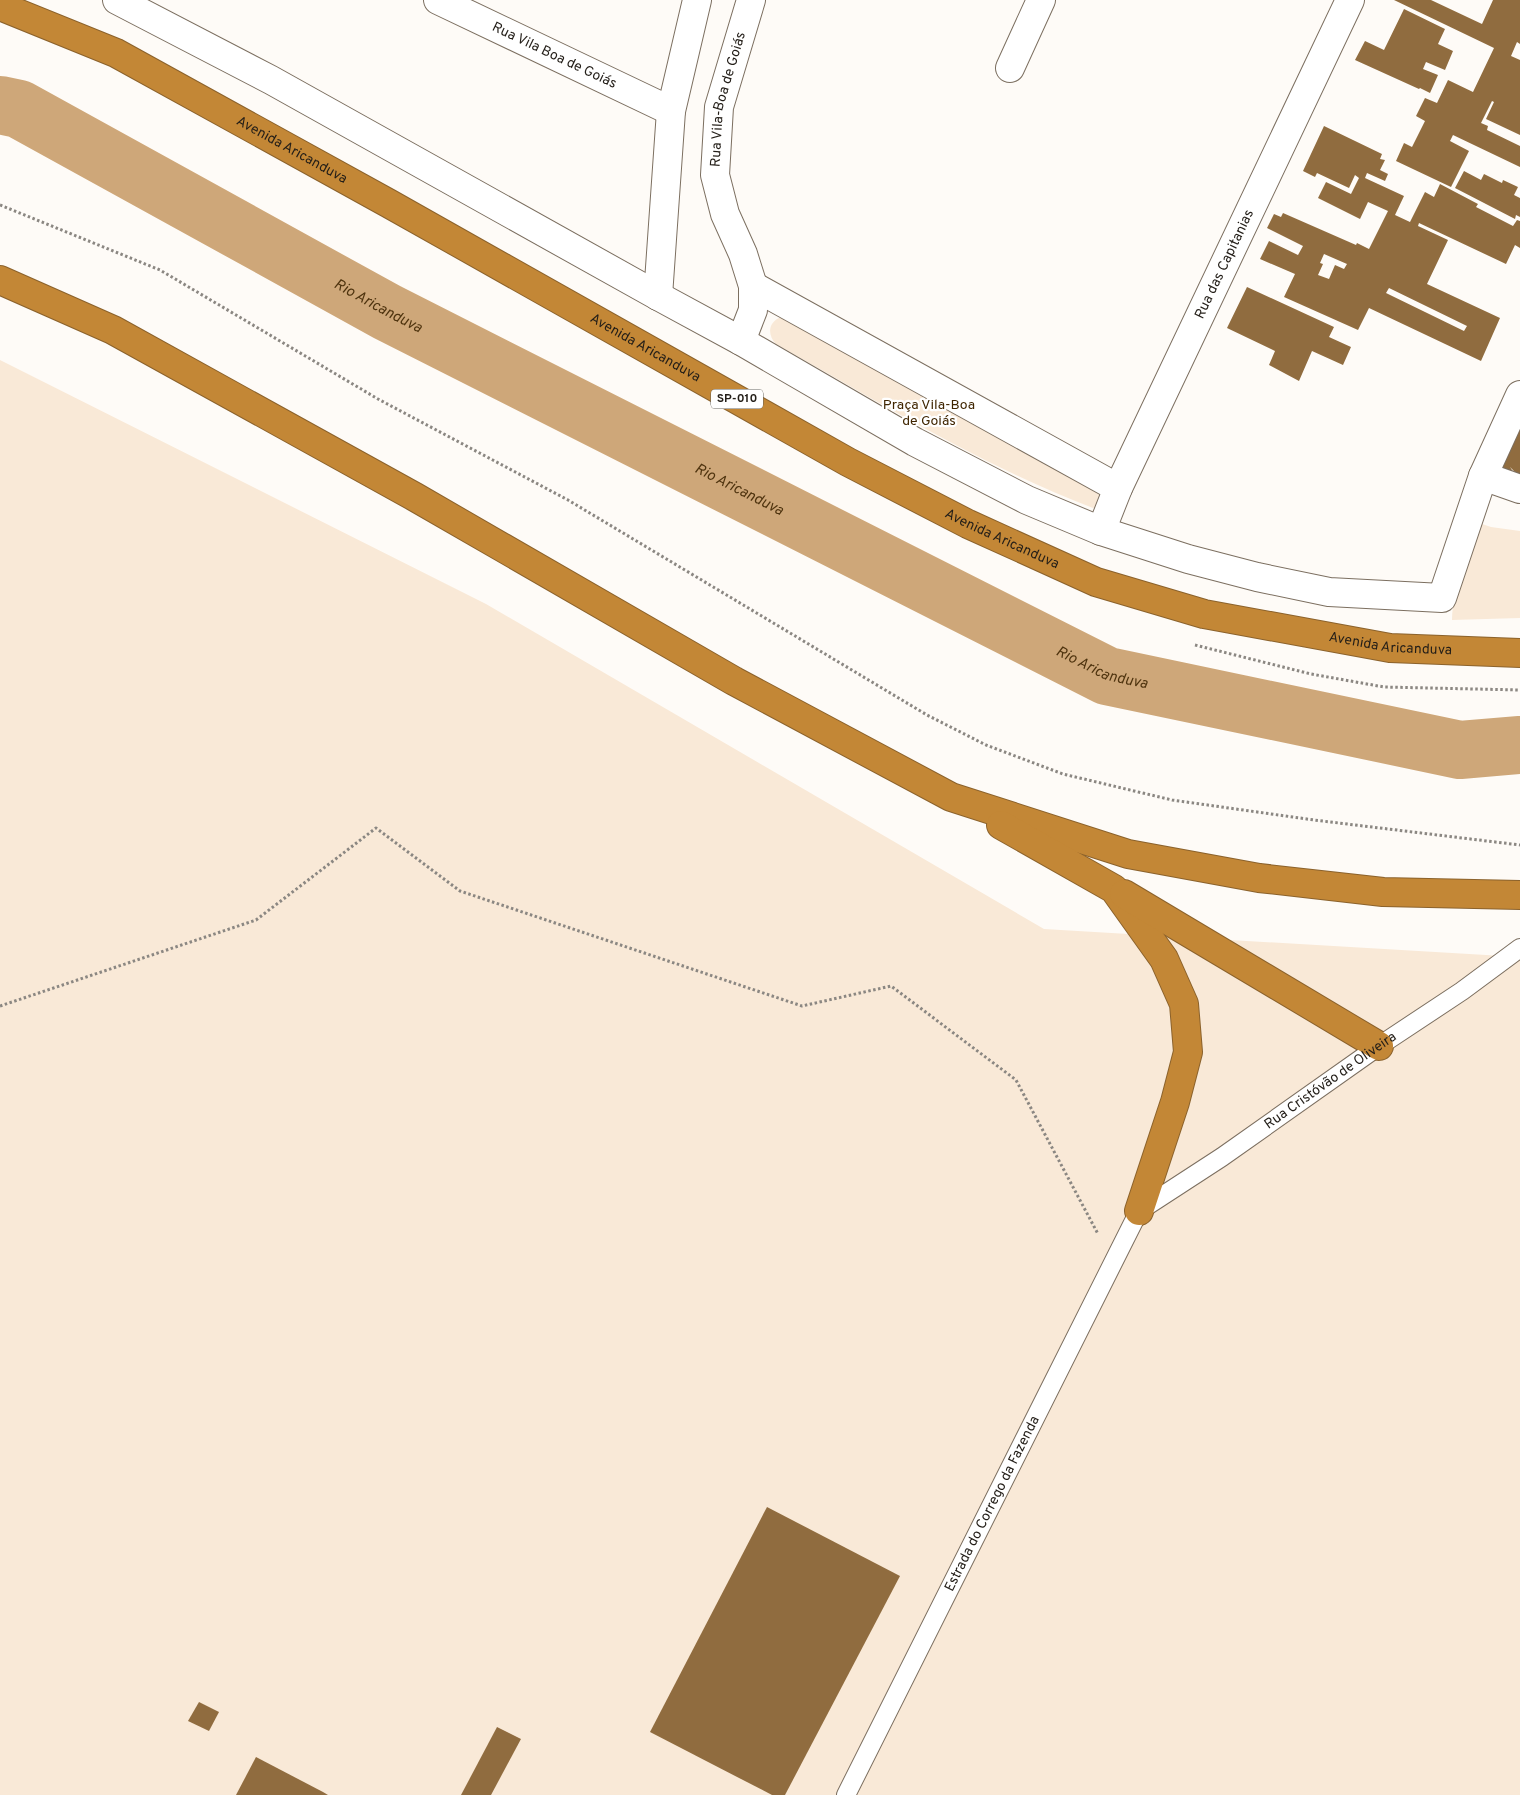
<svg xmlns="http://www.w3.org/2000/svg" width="1520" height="1795" viewBox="0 0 1520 1795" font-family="Overpass,sans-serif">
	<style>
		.green { fill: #f9e9d7 }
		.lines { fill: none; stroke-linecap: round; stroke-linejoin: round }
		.river { stroke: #cea779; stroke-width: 58 }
		.building { fill: #906c3f; fill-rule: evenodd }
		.lane-casing { stroke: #7c6f60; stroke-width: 20 }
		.street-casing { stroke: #7c6f60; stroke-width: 30 }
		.highway-casing { stroke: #8b622c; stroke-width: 30 }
		.path { stroke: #8b8782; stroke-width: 3; stroke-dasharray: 2.5 2.5; stroke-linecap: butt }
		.lane { stroke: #fff; stroke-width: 18 }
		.street { stroke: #fff; stroke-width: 28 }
		.highway { stroke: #c38736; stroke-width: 28 }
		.labels { text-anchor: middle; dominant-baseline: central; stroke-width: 4.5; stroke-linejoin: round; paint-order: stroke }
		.shield { fill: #fff; stroke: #65625d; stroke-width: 1 }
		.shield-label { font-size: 12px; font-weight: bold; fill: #231e18 }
		.street-label { font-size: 14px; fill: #231e18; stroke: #fff }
		.park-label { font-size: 14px; fill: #3f2500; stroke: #fff }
		.water-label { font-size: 15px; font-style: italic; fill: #4f340f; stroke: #fff }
	</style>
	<rect width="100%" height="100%" fill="#fefbf7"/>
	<g class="green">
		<path d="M781,317L1103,491L1097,507L1093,508C982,466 879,402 776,344C767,335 768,322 781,317Z"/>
		<polygon points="0,360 486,604 1044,929 1520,957 1520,1795 0,1795"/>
		<path d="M1479,523L1491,527L1520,531V618L1452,620C1453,586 1467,554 1479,523Z"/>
	</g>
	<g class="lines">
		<path class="river" id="s1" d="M0,105L19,109L387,312L1107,676L1460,750L1520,745"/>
	</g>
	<g class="building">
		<polygon points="1394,0 1431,0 1482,24 1493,0 1520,0 1520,44 1517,42 1511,56 1520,60 1520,135 1486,119 1494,102 1492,101 1481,123 1488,126 1487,130 1520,146 1520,167 1453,135 1450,141 1469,151 1451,187 1396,161 1404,143 1412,147 1425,121 1416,116 1425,98 1437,103 1448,80 1473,92 1494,48"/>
		<polygon points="1404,9 1445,29 1438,44 1453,51 1445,70 1426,62 1423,69 1438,75 1430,93 1420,88 1419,89 1355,60 1365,41 1384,50"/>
		<path d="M1324,126L1382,154L1380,159L1385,160L1380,170L1388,174L1385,181L1367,173L1365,178L1404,196L1395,215L1410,222L1425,192L1434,197L1440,184L1478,204L1476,207L1513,226L1517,220L1520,221V248L1515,245L1506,264L1419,223L1418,226L1448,240L1427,284L1500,318L1481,361L1369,308L1358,330L1284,297L1295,274L1260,259L1269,241L1298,255L1303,246L1267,228L1274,214L1281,217L1283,213L1356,245L1357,243L1369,249L1388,211L1368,202L1360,219L1318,198L1326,182L1351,194L1359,178L1355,175L1349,188L1317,173L1315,177L1303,171ZM1324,254L1347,264L1344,269L1335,265L1329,279L1318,275L1323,264L1320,263ZM1389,288L1467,326L1464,331L1386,293Z"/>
		<polygon points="1464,171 1481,180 1484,174 1502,183 1503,180 1518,187 1514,195 1520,198 1520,217 1516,215 1515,219 1455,188"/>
		<polygon points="1247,287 1334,327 1329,337 1351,347 1343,365 1312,351 1299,381 1269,365 1275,351 1227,328"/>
		<polygon points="1520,403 1520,477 1510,467 1520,482 1489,472"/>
		<polygon points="767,1507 900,1576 785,1795 772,1795 650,1732"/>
		<polygon points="199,1702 219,1712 209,1731 188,1721"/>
		<polygon points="497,1727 521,1739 491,1795 461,1795"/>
		<polygon points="256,1757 323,1792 328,1795 236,1795"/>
	</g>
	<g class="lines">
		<g class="lane-casing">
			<g id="lane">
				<path id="s2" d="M846,1795L1139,1211L1222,1157L1379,1046L1462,991L1520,948"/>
			</g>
		</g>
		<g class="street-casing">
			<g id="street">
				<polyline points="117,0 271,80 658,296 741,341 915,442 1027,500 1101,531 1188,559 1257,577 1329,592 1442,598 1483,476 1520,395"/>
				<path id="s3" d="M438,0L671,111"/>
				<polyline points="1010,68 1041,0"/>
				<polyline points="753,286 1118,488"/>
				<polyline points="658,296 671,111 697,0"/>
				<path id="s4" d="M741,341L753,310V286L743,254L725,214L715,175L719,107L751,0"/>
				<polyline points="1483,476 1520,489"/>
				<path id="s5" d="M1101,531L1118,488L1350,0"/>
			</g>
		</g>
		<g class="highway-casing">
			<g id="highway">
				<path id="s6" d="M0,6L116,53L388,203L848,462L968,524L1096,582L1204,614L1390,648L1520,653"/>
				<polyline points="0,280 113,330 415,497 734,681 951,797 1128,854 1259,878 1383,892 1520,895"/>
				<polyline points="1001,825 1114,889 1164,959 1184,1004 1188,1052 1175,1102 1139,1211"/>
				<polyline points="1124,894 1379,1046"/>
			</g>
		</g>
		<g class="path">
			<polyline points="0,205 160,270 378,399 568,500 927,715 986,745 1063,774 1172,800 1314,820 1520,845"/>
			<polyline points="1195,645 1311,674 1384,687 1520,690"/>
			<polyline points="0,1006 256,920 376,828 460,891 802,1006 891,986 1016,1080 1098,1234"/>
		</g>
		<use href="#lane" class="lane"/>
		<use href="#street" class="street"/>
		<use href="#highway" class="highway"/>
	</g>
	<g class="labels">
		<rect class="shield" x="711" y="389.5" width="52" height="19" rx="4"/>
		<g class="shield-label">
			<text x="737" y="399">SP-010</text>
		</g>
		<g class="street-label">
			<text stroke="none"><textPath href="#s3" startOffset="129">Rua Vila Boa de Goiás</textPath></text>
			<text stroke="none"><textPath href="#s4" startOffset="252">Rua Vila-Boa de Goiás</textPath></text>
			<text stroke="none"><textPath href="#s6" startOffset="326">Avenida Aricanduva</textPath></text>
			<text stroke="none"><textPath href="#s5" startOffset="294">Rua das Capitanias</textPath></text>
			<text stroke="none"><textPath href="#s6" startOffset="731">Avenida Aricanduva</textPath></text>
			<text stroke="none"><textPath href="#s6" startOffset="1136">Avenida Aricanduva</textPath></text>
			<text stroke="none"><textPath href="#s6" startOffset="1541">Avenida Aricanduva</textPath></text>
			<text stroke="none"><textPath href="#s2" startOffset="885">Rua Cristóvão de Oliveira</textPath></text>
			<text stroke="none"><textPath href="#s2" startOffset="326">Estrada do Corrego da Fazenda</textPath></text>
		</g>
		<g class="park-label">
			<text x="929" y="405">Praça Vila-Boa<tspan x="929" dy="16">de Goiás</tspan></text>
		</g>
		<g class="water-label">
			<text stroke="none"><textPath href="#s1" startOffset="429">Rio Aricanduva</textPath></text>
			<text stroke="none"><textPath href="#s1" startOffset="834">Rio Aricanduva</textPath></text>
			<text stroke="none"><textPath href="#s1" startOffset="1239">Rio Aricanduva</textPath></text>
		</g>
	</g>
</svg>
